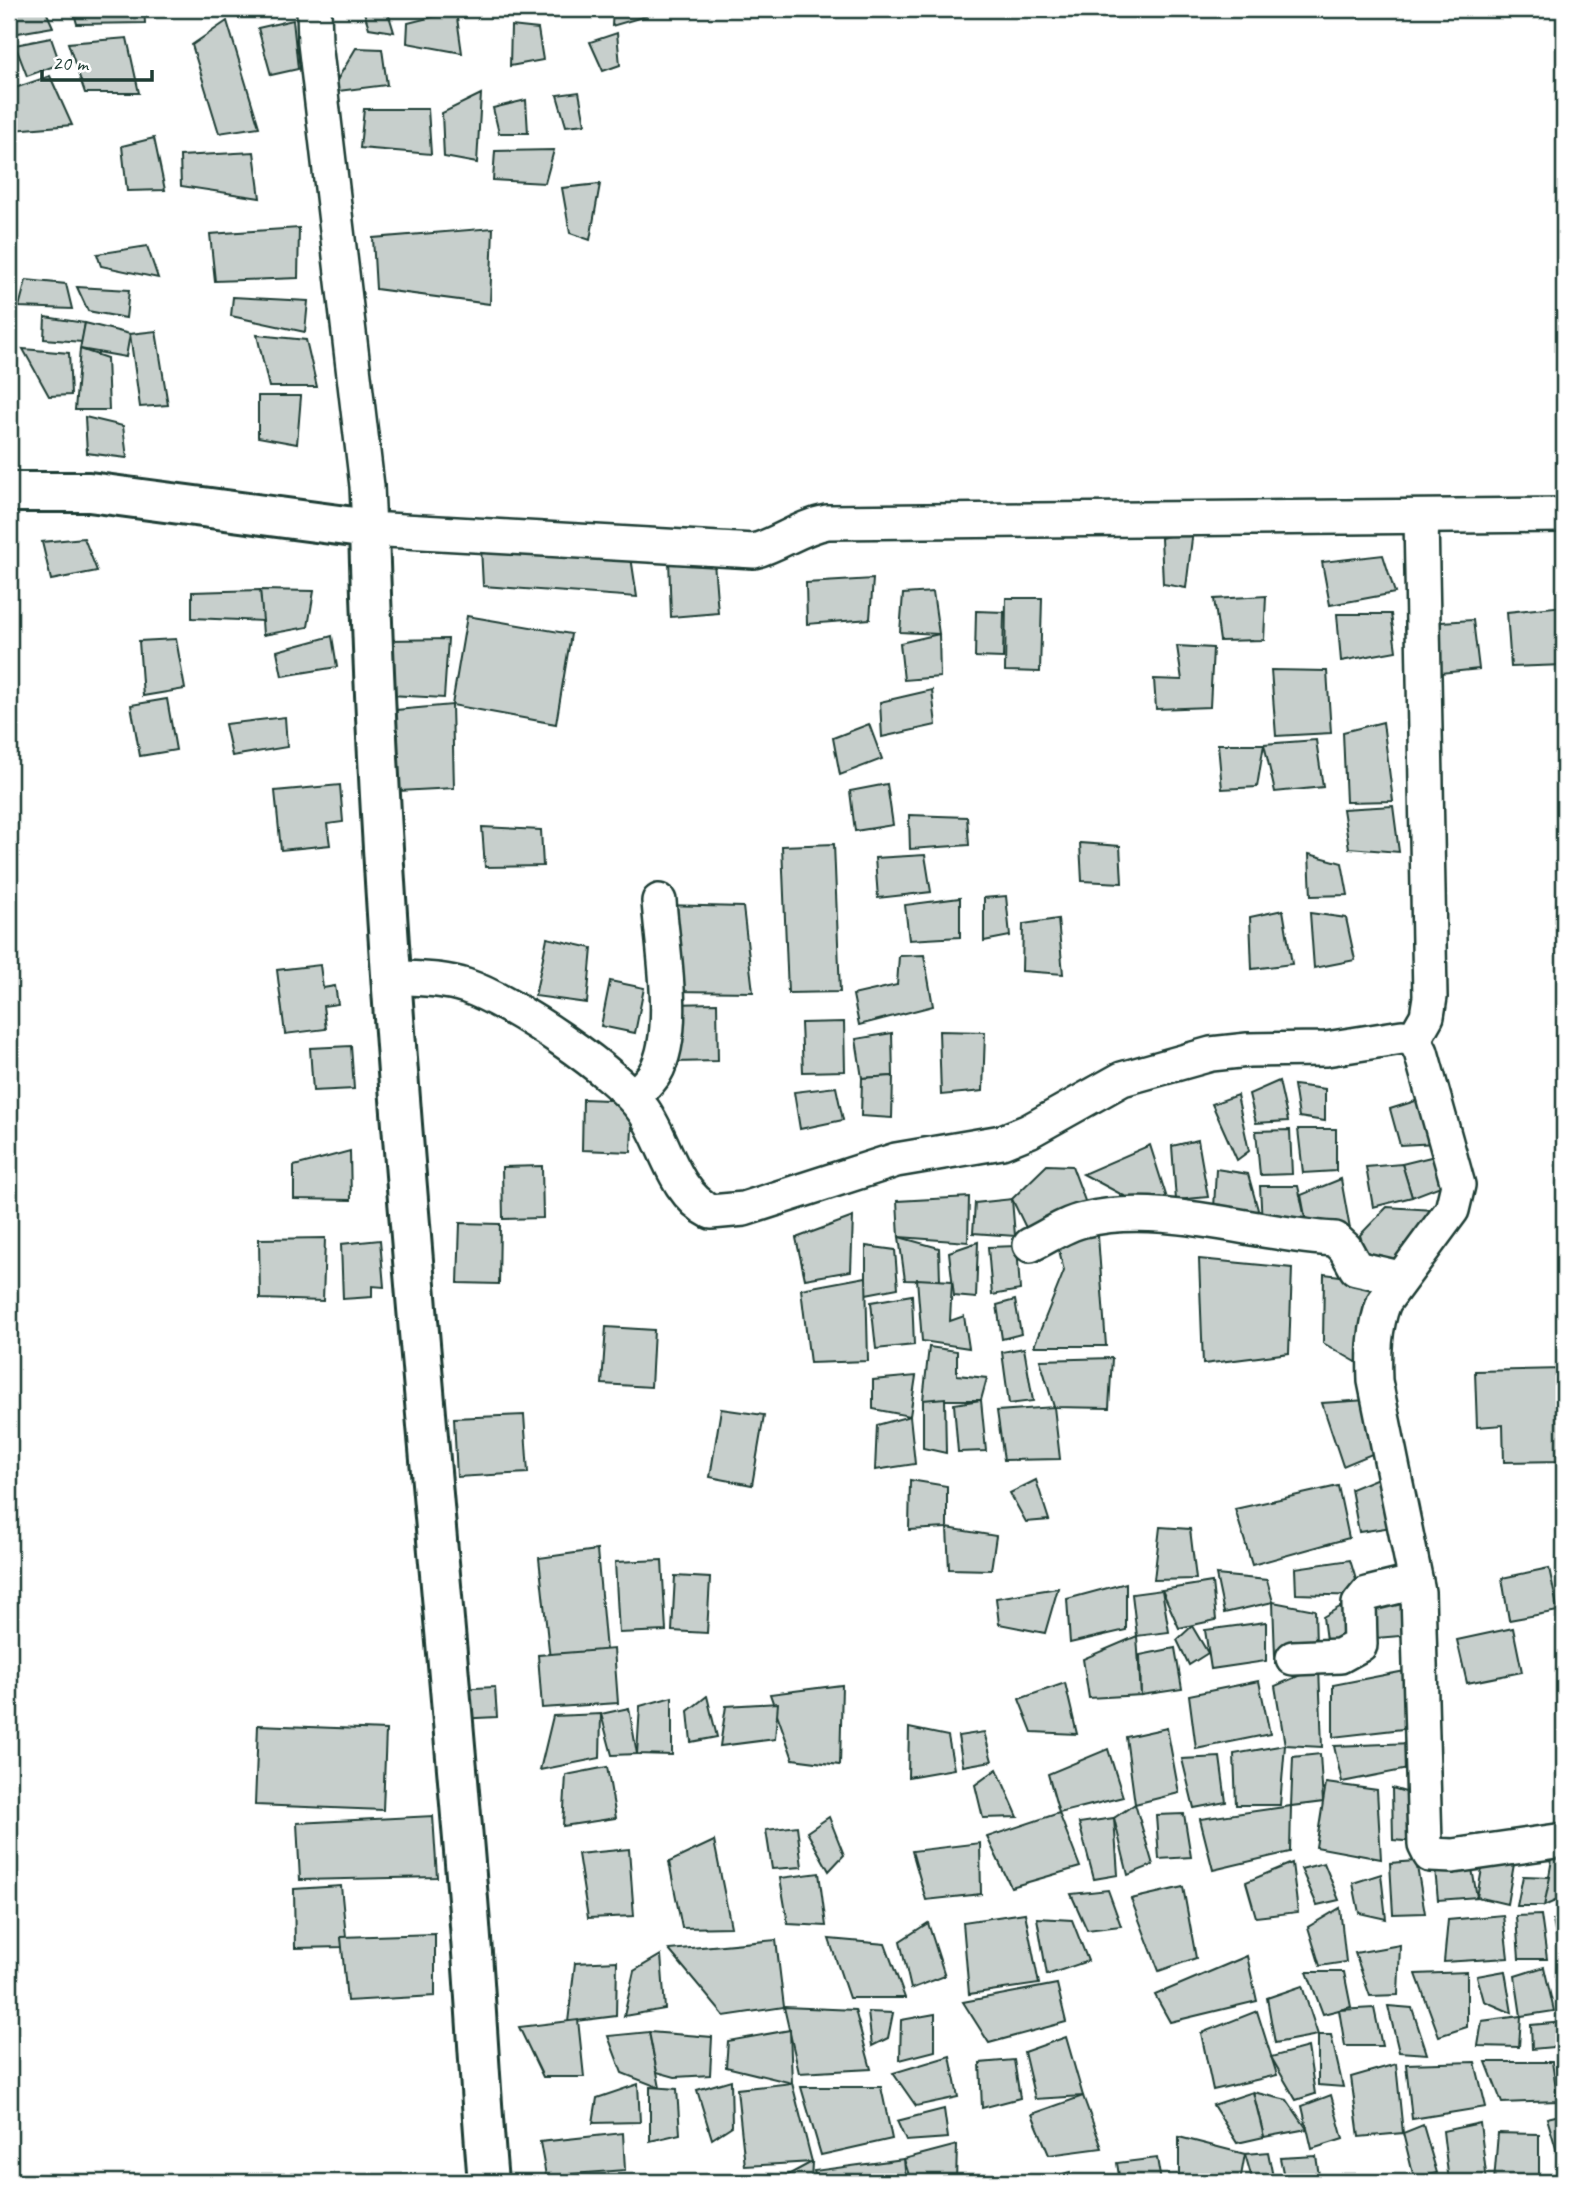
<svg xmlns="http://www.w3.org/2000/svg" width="1573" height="2191" viewBox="0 0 1573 2191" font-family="Caveat,sans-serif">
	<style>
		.building { fill: #c7cfcc; stroke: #1f3d34; stroke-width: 2 }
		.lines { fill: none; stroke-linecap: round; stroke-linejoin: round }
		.street-casing { stroke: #1f3d34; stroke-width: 38 }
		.secondary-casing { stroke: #1f3d34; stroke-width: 44 }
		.street { stroke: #fff; stroke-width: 33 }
		.secondary { stroke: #fff; stroke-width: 38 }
	</style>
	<rect width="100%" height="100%" fill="#fff"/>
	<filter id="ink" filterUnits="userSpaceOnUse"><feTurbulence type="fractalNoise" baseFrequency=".0143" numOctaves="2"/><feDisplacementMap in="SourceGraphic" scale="14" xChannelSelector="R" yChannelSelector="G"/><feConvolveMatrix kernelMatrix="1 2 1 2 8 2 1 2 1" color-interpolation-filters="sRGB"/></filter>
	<g filter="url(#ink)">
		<g class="building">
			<polygon points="9,9 45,9 53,27 12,34"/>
			<polygon points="73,9 144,9 145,23 77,24"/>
			<polygon points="363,9 387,9 394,32 369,28"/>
			<polygon points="613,9 645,9 646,16 612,26"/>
			<polygon points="456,11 462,53 407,43 408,23"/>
			<polygon points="293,20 298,69 271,75 258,28"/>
			<polygon points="227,21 259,127 219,133 192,45"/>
			<polygon points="511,26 538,29 543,60 510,66"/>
			<polygon points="617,33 620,65 603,71 590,42"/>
			<polygon points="51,38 60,64 27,76 15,45"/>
			<polygon points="127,38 139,93 85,93 68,43"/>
			<polygon points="356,48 382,49 387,85 330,92"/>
			<polygon points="50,76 72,125 13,130 9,121 9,90"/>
			<polygon points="579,92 585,124 566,126 557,95"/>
			<polygon points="481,94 477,163 444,157 442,113"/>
			<polygon points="526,100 528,133 499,133 493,108"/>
			<polygon points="364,109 428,109 431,154 360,148"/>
			<polygon points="154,138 165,190 127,191 122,146"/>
			<polygon points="554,150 545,183 493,180 495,151"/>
			<polygon points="254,152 260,198 181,186 180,156"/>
			<polygon points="600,184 590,240 570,233 562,188"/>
			<polygon points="299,228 298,278 215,281 210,234"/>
			<polygon points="493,228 490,304 376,289 373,238"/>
			<polygon points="147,246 158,278 101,266 97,254"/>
			<polygon points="26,280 66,284 72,309 19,307"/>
			<polygon points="77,287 129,290 126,318 88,311"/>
			<polygon points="233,297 308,301 305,332 231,316"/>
			<polygon points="45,317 85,323 82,342 44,339"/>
			<polygon points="85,323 130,334 126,357 80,349"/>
			<polygon points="156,331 168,405 140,407 130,334"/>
			<polygon points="257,335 306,340 317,387 269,387"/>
			<polygon points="23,349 69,353 71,395 49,396"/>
			<polygon points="80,349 107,358 109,410 75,410"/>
			<polygon points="258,396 301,396 297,444 258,437"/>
			<polygon points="85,417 123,426 127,458 87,453"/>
			<polygon points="1193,530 1186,588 1163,584 1161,538"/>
			<polygon points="84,538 97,571 51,580 42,542"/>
			<polygon points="481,547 631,557 637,597 483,586"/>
			<polygon points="1383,555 1395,593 1330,605 1322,562"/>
			<polygon points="669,559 714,562 718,613 671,617"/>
			<polygon points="873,579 870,619 807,624 806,583"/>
			<polygon points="260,590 314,591 308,627 263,635"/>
			<polygon points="260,590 263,621 192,618 192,592"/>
			<polygon points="933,592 939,634 900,632 903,594"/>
			<polygon points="1266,596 1264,640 1220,641 1214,599"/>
			<polygon points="1006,598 1042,598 1040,672 1005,671"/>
			<polygon points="1564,606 1564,665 1511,667 1507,612"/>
			<polygon points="976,611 1004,612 1003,658 975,657"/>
			<polygon points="1337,614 1391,614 1396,651 1341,661"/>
			<polygon points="467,616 571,634 556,724 452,705"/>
			<polygon points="1473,620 1479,669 1441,673 1441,622"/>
			<polygon points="939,634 940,677 904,680 900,643"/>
			<polygon points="332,636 337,667 282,676 277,651"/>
			<polygon points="176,639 185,689 143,696 139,641"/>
			<polygon points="448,639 444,698 390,695 390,640"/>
			<polygon points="1177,646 1213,648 1210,707 1156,709 1154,679 1182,680"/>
			<polygon points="1271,670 1327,671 1331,733 1276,736"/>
			<polygon points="932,690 936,725 882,737 880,702"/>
			<polygon points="167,699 176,750 140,756 131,705"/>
			<polygon points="452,705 454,788 399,791 396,710"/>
			<polygon points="285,717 287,747 232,756 225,724"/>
			<polygon points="1383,722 1393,801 1346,802 1343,732"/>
			<polygon points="869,724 882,759 840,775 833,738"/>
			<polygon points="1316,740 1323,787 1275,792 1264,744"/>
			<polygon points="1218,744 1264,744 1257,787 1222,789"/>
			<polygon points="887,784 893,825 855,831 850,791"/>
			<polygon points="340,785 343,822 327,824 330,845 281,850 275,791"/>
			<polygon points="1393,806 1399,852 1349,848 1343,809"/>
			<polygon points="909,815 967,817 969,845 910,849"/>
			<polygon points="482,827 541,830 543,866 485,867"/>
			<polygon points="1080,843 1120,846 1122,883 1082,881"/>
			<polygon points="834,844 840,992 788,993 782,846"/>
			<polygon points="1309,854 1342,863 1348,895 1311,896"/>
			<polygon points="925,855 931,892 878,898 875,858"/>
			<polygon points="1006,896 1010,936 984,941 984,898"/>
			<polygon points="960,898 960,937 909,940 905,905"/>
			<polygon points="662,905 743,907 753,992 674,991"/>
			<polygon points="1283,910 1292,964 1252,969 1250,917"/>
			<polygon points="1310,913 1346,918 1355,960 1314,968"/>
			<polygon points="1058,919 1063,974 1022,971 1023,924"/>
			<polygon points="547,938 592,948 587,1003 535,996"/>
			<polygon points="924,955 933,1006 859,1025 853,995 897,985 899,956"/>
			<polygon points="320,965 323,988 335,986 338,1004 323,1006 326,1029 285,1034 277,970"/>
			<polygon points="610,981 644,988 635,1033 601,1026"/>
			<polygon points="717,1003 718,1061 674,1062 672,1004"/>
			<polygon points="844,1022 845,1071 803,1072 801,1023"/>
			<polygon points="939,1031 985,1032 983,1091 941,1095"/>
			<polygon points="892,1033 893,1076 862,1078 856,1039"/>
			<polygon points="351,1046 354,1089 313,1091 310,1048"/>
			<polygon points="893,1076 892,1118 861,1116 862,1078"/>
			<polygon points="1279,1081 1288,1121 1256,1123 1249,1094"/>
			<polygon points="1294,1085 1325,1089 1325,1121 1299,1117"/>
			<polygon points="836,1087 843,1120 800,1129 794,1092"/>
			<polygon points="1237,1095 1249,1151 1237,1160 1212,1104"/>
			<polygon points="1425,1098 1436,1143 1400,1145 1390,1109"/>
			<polygon points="583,1099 633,1101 631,1152 582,1150"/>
			<polygon points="1298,1129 1336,1129 1336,1171 1303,1173"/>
			<polygon points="1290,1130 1292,1174 1260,1175 1256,1131"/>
			<polygon points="1198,1140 1208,1197 1176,1200 1172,1146"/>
			<polygon points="1150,1145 1170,1208 1143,1206 1083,1174"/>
			<polygon points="350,1151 351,1200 294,1199 294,1166"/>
			<polygon points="1439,1155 1446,1184 1412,1197 1402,1164"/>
			<polygon points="1402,1164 1412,1197 1373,1207 1366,1167"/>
			<polygon points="1047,1165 1072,1166 1088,1209 1029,1234 1012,1199"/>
			<polygon points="542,1166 543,1218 503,1219 502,1167"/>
			<polygon points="1216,1169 1248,1174 1262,1224 1214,1209"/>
			<polygon points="1341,1179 1350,1229 1308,1232 1301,1195"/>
			<polygon points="1260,1186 1298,1186 1308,1232 1262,1224"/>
			<polygon points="969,1197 968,1242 899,1237 897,1201"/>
			<polygon points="1012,1199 1015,1236 973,1233 975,1203"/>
			<polygon points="1387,1207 1450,1211 1395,1269 1369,1266 1360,1235"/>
			<polygon points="853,1217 851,1271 805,1279 796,1238"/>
			<polygon points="1097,1222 1106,1346 1034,1346 1064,1271 1057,1241"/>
			<polygon points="460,1223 500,1224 499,1284 458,1283"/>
			<polygon points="899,1237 939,1248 940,1281 905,1280"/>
			<polygon points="325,1238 323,1301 260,1299 259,1239"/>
			<polygon points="380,1240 384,1287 372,1286 372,1297 343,1299 341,1244"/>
			<polygon points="978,1242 976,1298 954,1296 949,1252"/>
			<polygon points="866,1246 895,1250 898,1288 866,1294"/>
			<polygon points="1017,1246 1020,1290 992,1295 988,1247"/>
			<polygon points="1199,1259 1292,1268 1289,1353 1203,1364"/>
			<polygon points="1324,1274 1382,1281 1365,1367 1323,1343"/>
			<polygon points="866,1277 868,1361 810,1363 801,1289"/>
			<polygon points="917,1279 952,1281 950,1321 964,1316 969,1348 922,1341"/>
			<polygon points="912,1295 914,1345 876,1349 871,1302"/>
			<polygon points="1015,1300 1021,1334 1002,1339 997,1305"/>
			<polygon points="606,1327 654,1330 651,1387 602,1384"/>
			<polygon points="929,1347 957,1351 957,1375 987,1378 981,1400 923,1400"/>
			<polygon points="1024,1348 1033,1401 1009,1404 1002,1352"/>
			<polygon points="1112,1358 1109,1408 1054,1407 1040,1360"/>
			<polygon points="1564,1369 1564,1461 1504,1462 1503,1425 1477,1427 1475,1371"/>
			<polygon points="916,1376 910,1416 873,1409 873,1380"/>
			<polygon points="945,1398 946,1453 923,1448 923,1400"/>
			<polygon points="981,1400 986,1451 958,1452 954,1404"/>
			<polygon points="1367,1400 1377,1452 1343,1466 1322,1403"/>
			<polygon points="1054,1407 1060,1459 1004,1460 997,1411"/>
			<polygon points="721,1409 764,1415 752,1485 710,1477"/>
			<polygon points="524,1415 528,1473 457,1477 454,1418"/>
			<polygon points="910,1416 915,1464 875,1470 877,1425"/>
			<polygon points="1383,1476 1392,1527 1359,1532 1351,1489"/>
			<polygon points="910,1480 947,1486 947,1528 909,1530"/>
			<polygon points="1036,1480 1049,1520 1026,1522 1010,1493"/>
			<polygon points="1338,1486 1349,1538 1252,1565 1235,1509"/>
			<polygon points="1160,1527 1190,1529 1196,1579 1154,1580"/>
			<polygon points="947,1528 996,1536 991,1570 949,1569"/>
			<polygon points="597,1550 606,1651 550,1659 539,1558"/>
			<polygon points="662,1560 666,1631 619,1633 615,1562"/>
			<polygon points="1350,1560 1361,1596 1296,1594 1295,1568"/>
			<polygon points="1549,1568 1558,1611 1509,1620 1502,1578"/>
			<polygon points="1216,1575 1267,1580 1273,1602 1224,1613"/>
			<polygon points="675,1576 710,1578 707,1633 672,1631"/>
			<polygon points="1212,1582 1216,1620 1179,1628 1162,1590"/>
			<polygon points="1126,1583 1126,1630 1070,1643 1067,1599"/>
			<polygon points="1058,1588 1045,1633 999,1624 996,1598"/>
			<polygon points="1162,1590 1169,1632 1137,1636 1132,1594"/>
			<polygon points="1405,1592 1412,1635 1376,1638 1367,1599"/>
			<polygon points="1273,1602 1315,1610 1316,1645 1275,1656"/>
			<polygon points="1345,1604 1355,1643 1327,1648 1323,1617"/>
			<polygon points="1266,1622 1266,1661 1211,1669 1205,1630"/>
			<polygon points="1192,1626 1208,1653 1189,1665 1177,1640"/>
			<polygon points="1513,1628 1522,1672 1467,1683 1457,1640"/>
			<polygon points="1137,1636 1141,1695 1089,1698 1083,1659"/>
			<polygon points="1175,1648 1182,1689 1141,1695 1140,1655"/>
			<polygon points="614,1649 618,1703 542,1708 538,1655"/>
			<polygon points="1319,1667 1322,1747 1285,1745 1275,1686"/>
			<polygon points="1405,1671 1411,1728 1333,1737 1333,1685"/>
			<polygon points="1259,1681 1270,1734 1196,1749 1189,1695"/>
			<polygon points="1065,1683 1077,1734 1032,1732 1019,1699"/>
			<polygon points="842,1685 840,1765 793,1759 770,1694"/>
			<polygon points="495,1687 497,1717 457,1719 455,1689"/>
			<polygon points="707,1696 717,1737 691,1742 688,1711"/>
			<polygon points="672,1697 672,1755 637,1754 640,1706"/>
			<polygon points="778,1703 775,1739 720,1746 726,1706"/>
			<polygon points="629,1708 637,1754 612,1755 601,1714"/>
			<polygon points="601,1714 600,1758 540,1770 553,1716"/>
			<polygon points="258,1725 386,1730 383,1810 255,1805"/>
			<polygon points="909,1728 948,1736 954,1769 908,1777"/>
			<polygon points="1167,1728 1179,1793 1135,1804 1126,1737"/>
			<polygon points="984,1732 992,1761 963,1766 958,1736"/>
			<polygon points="1412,1743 1408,1769 1342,1782 1334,1746"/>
			<polygon points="1285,1745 1280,1805 1236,1805 1234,1754"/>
			<polygon points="1108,1749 1123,1797 1059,1813 1048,1774"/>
			<polygon points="1320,1754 1323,1802 1291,1806 1293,1757"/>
			<polygon points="1220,1757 1226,1802 1194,1808 1182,1759"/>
			<polygon points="607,1767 616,1818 563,1826 566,1775"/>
			<polygon points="997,1769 1018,1817 983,1818 975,1785"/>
			<polygon points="1326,1783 1377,1790 1381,1859 1316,1847"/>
			<polygon points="1392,1788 1409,1793 1416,1842 1393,1840"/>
			<polygon points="1135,1804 1153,1865 1128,1875 1114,1818"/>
			<polygon points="1291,1806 1290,1852 1213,1870 1200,1819"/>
			<polygon points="1059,1813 1080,1867 1011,1887 987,1837"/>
			<polygon points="1184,1814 1191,1857 1159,1859 1156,1815"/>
			<polygon points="433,1816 437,1877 300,1880 297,1823"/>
			<polygon points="829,1817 844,1855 829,1871 807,1832"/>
			<polygon points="1114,1818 1118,1875 1094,1879 1079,1823"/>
			<polygon points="797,1826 802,1867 772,1869 766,1830"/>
			<polygon points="714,1841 731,1927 682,1928 669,1862"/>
			<polygon points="980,1843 981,1894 926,1900 912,1851"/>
			<polygon points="629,1849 634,1916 588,1918 578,1854"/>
			<polygon points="1564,1858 1564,1897 1544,1906 1552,1859"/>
			<polygon points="1416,1861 1425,1913 1393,1914 1390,1863"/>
			<polygon points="1292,1863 1298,1912 1256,1917 1246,1882"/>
			<polygon points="1324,1863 1339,1900 1317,1905 1301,1869"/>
			<polygon points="1471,1863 1477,1897 1438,1900 1435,1869"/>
			<polygon points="1483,1863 1514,1864 1507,1904 1477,1897"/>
			<polygon points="819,1873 826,1926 788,1924 780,1878"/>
			<polygon points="1381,1874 1386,1919 1359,1913 1353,1883"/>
			<polygon points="1523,1876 1550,1877 1544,1906 1517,1906"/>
			<polygon points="341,1886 346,1937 341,1937 343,1947 295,1948 294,1889"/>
			<polygon points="1183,1887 1196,1958 1159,1971 1131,1899"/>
			<polygon points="1108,1890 1121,1926 1087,1930 1071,1894"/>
			<polygon points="1340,1908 1346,1962 1320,1966 1308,1927"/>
			<polygon points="1025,1913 1039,1984 969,1994 963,1922"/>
			<polygon points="1503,1915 1508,1958 1444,1962 1448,1920"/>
			<polygon points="1541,1915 1547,1959 1519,1959 1516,1916"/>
			<polygon points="1037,1918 1072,1920 1088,1961 1047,1975"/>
			<polygon points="1564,1918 1564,1959 1560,1960 1553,1920"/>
			<polygon points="928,1923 945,1976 911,1989 900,1941"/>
			<polygon points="435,1934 435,1996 347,2001 341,1937"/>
			<polygon points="829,1939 885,1944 905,1998 849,1998"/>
			<polygon points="776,1940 784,2007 724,2016 669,1950"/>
			<polygon points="1400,1945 1398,1995 1370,1996 1355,1953"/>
			<polygon points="661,1955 665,2009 624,2016 634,1971"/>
			<polygon points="1247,1956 1257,2001 1170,2022 1155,1995"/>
			<polygon points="617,1961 616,2016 568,2022 575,1963"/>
			<polygon points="1544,1967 1554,2011 1521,2016 1515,1976"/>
			<polygon points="1505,1971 1512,2013 1484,2001 1477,1976"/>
			<polygon points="1307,1972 1344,1972 1351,2007 1323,2014"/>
			<polygon points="1467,1972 1467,2027 1439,2036 1416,1974"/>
			<polygon points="1564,1978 1564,2012 1562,2013 1556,1980"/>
			<polygon points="1057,1984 1066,2022 989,2043 963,2002"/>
			<polygon points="1302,1986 1318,2035 1275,2043 1267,1998"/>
			<polygon points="1388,2006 1412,2008 1427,2054 1399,2052"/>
			<polygon points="784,2007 855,2010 871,2069 799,2073"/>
			<polygon points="1374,2008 1382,2046 1345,2046 1339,2010"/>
			<polygon points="1257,2011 1277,2075 1213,2090 1201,2033"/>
			<polygon points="868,2012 893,2013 888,2038 872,2046"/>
			<polygon points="935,2014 935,2051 900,2060 901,2020"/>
			<polygon points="1521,2016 1519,2047 1478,2046 1482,2021"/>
			<polygon points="578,2020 584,2077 543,2077 519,2027"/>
			<polygon points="1564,2022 1564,2046 1532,2049 1531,2025"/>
			<polygon points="790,2030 792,2083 726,2067 728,2041"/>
			<polygon points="649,2032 657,2072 660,2088 622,2073 608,2036"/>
			<polygon points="649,2032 712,2037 710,2075 675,2077 657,2072"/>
			<polygon points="1318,2035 1331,2035 1343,2087 1318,2085"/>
			<polygon points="1066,2037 1083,2096 1035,2099 1024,2052"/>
			<polygon points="1308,2047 1315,2094 1296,2100 1271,2057"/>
			<polygon points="950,2056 958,2097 916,2106 893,2073"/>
			<polygon points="1014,2060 1020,2098 982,2108 980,2063"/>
			<polygon points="1475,2062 1486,2107 1412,2119 1406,2064"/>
			<polygon points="1486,2062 1552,2062 1558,2101 1502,2103"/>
			<polygon points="1396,2064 1403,2133 1359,2137 1351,2077"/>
			<polygon points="731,2080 732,2126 712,2139 697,2090"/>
			<polygon points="792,2083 812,2162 745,2166 737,2089"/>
			<polygon points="638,2084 640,2122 593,2123 597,2098"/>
			<polygon points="650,2087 677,2089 680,2134 650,2141"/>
			<polygon points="801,2087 881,2087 892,2139 821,2155"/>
			<polygon points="1253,2092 1287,2100 1307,2129 1264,2137"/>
			<polygon points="1253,2092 1264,2137 1237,2143 1213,2105"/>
			<polygon points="1331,2095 1343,2139 1312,2149 1302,2106"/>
			<polygon points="1083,2096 1102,2148 1049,2155 1032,2114"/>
			<polygon points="944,2109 948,2138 906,2141 897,2121"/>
			<polygon points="1564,2114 1564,2155 1558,2155 1547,2118"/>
			<polygon points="1480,2123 1487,2182 1449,2182 1443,2131"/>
			<polygon points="1423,2125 1437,2173 1414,2178 1403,2133"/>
			<polygon points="623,2133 625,2170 546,2176 540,2142"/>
			<polygon points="1498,2133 1539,2134 1539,2182 1494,2182"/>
			<polygon points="1179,2137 1245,2154 1240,2182 1179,2181"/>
			<polygon points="957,2145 956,2182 911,2182 904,2159"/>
			<polygon points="1268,2152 1274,2182 1253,2182 1245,2154"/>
			<polygon points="1316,2156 1320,2182 1285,2182 1280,2158"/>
			<polygon points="1157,2158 1161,2182 1120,2182 1117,2163"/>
			<polygon points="904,2159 906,2182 817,2182 814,2171"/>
			<polygon points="812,2162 811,2182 775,2182"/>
			<polygon points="1070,2172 1073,2182 1036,2182 1036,2181"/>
			<polygon points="767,2177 768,2182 721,2182 720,2179"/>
		</g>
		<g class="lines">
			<g class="street-casing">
				<g id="street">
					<path d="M314,9L315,43L367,486L369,529L754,551C780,544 800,527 827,522L1564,515"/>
					<path d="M391,977C416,979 441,978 466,986C511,1001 617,1072 644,1111C667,1145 673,1192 711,1212L744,1209L896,1160L1002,1142L1029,1131L1122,1079L1211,1054L1248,1050L1326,1049L1402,1037L1414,1039L1421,1052L1458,1185L1452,1210L1384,1302C1374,1328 1374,1354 1375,1381L1418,1592L1425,1845L1430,1855L1453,1856L1564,1840"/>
					<polyline points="1414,1039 1427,1016 1430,997 1421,517"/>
					<path d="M634,1097C641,1089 650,1082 655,1073C679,1032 662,947 659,901"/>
					<path d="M1030,1245C1047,1237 1065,1224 1084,1220C1162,1201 1256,1235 1335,1239L1345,1248L1356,1268L1400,1278"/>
					<polyline points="1293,1658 1340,1656 1360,1645 1359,1604 1367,1594 1416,1582"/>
				</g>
			</g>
			<g class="secondary-casing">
				<path id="secondary" d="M9,492H89L369,529C381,979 429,1427 466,1875C475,1977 479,2080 488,2182"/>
			</g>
			<use href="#street" class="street"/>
			<use href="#secondary" class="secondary"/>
		</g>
	</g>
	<rect width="1573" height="2191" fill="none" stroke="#fff" stroke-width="35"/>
	<rect x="18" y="18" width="1538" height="2156" fill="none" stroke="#1f3d34" stroke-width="2.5" filter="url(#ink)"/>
	<path d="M42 70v10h110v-10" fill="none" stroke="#1f3d34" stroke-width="3.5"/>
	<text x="52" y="70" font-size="21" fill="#1f3d34" stroke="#ffffff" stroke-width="5" paint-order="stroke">20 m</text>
</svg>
